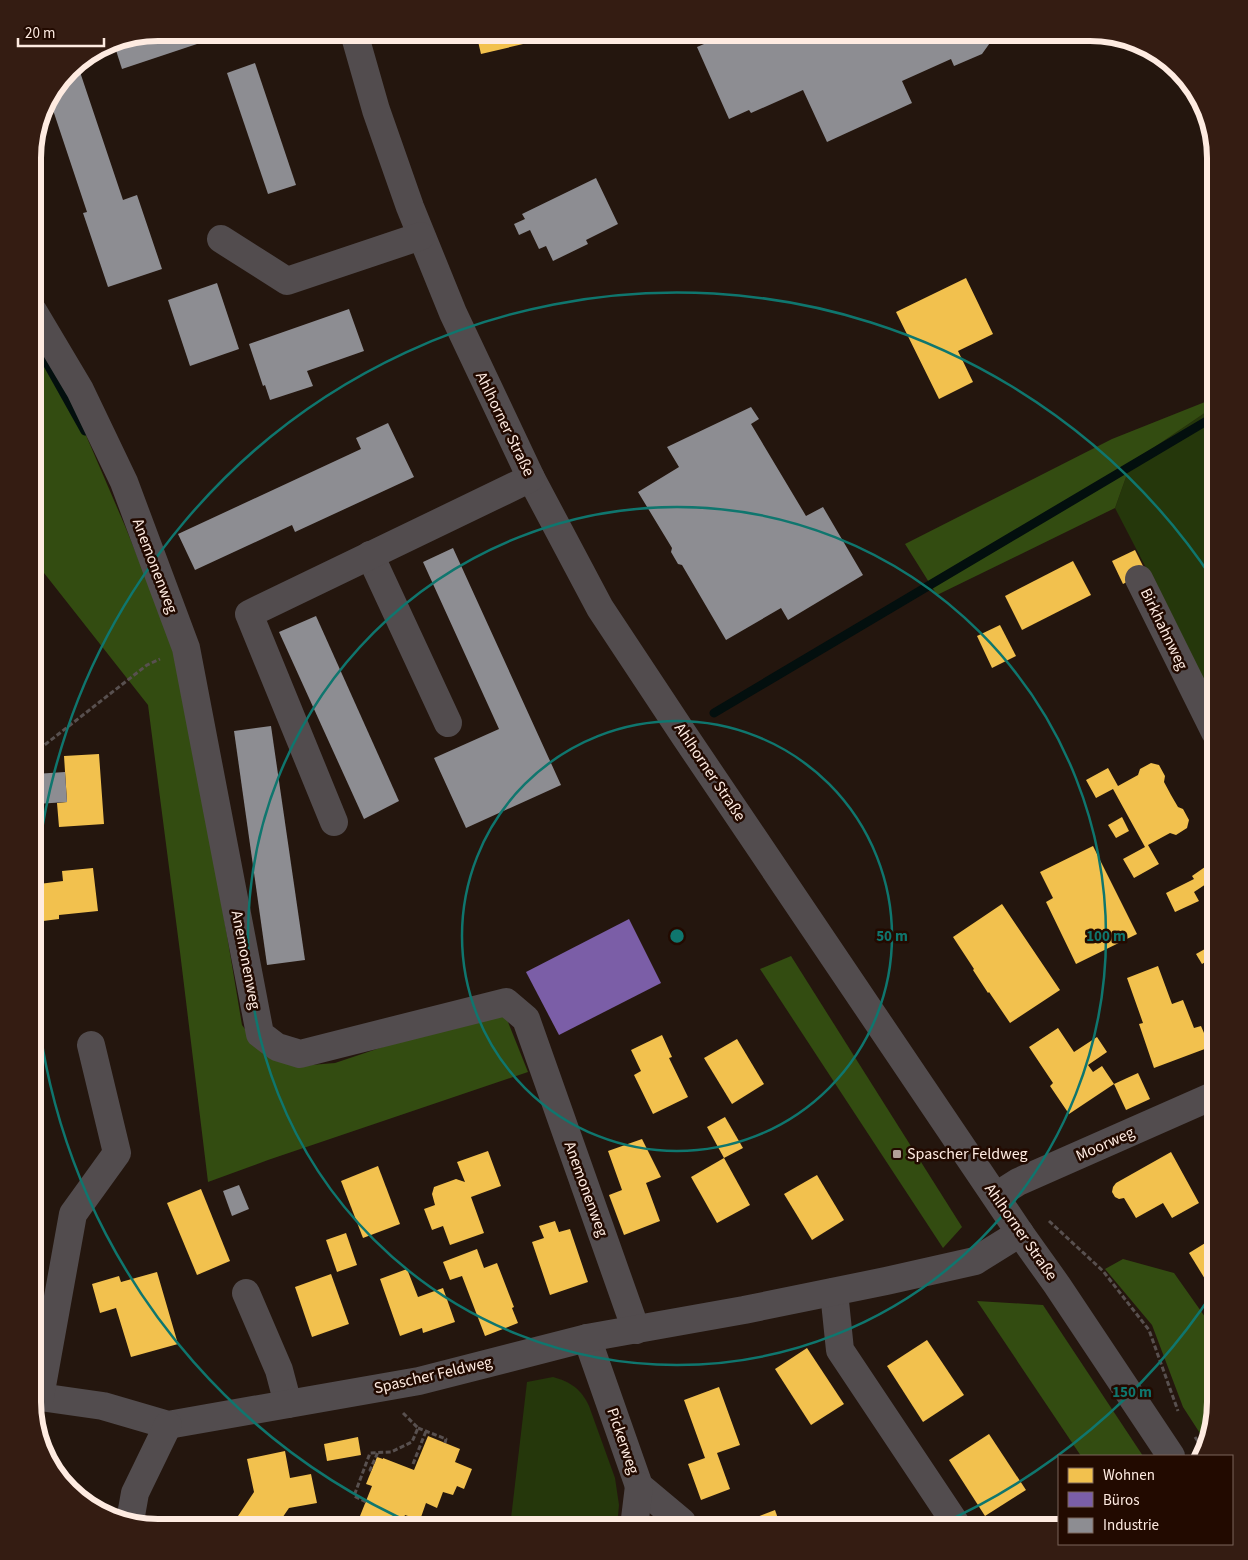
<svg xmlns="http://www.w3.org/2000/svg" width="1248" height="1560" viewBox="0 0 1248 1560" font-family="'Source Sans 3',sans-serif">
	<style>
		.green { fill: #25370b }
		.forest { fill: #334c11 }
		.homes { fill: #f2c14e }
		.offices { fill: #7b5ea7 }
		.industry { fill: #8d8d92 }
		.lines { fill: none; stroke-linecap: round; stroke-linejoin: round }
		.stream { stroke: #030f0e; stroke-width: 9 }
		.path { stroke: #58504f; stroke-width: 3; stroke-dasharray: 5 2.5; stroke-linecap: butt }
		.minor { stroke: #524c4e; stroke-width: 28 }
		.ring { fill: none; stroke: #0f766e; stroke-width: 2.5 }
		.poi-dot { fill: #b2a097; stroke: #220a00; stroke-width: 2 }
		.labels { text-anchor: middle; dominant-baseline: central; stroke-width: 5; stroke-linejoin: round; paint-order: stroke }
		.street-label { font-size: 16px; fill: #feebe1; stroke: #220a00 }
		.poi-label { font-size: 16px; fill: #feebe1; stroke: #220a00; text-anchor: start }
		.rim { fill: none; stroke: #feebe1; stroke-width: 6 }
		.centre { fill: #0f766e; stroke: #220a00; stroke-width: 2.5 }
		.ring-label { font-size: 15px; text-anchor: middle; font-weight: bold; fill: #0f766e; stroke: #220a00; stroke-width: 5; stroke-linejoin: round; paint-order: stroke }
	</style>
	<rect width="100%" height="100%" fill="#24160e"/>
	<g class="green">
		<polygon points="1215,406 1215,701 1115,508 1131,463"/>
		<path d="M553,1377C571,1382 581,1389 589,1406L615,1478L619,1505L617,1527H510L527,1382Z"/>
	</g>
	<g class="forest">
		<polygon points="33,347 70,398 125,526 182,667 242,1025 258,1047 299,1066 335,1063 502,1007 528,1072 268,1160 208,1182 180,952 148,705 33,559"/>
		<polygon points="1215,398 1215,406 1131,463 1115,508 937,595 905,544 1112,439"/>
		<polygon points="791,956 962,1227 943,1248 760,969"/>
		<polygon points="1123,1259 1174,1273 1215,1331 1215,1402 1205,1441 1183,1407 1152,1325 1105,1269"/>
		<polygon points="977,1301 1043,1305 1143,1456 1081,1456"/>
	</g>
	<g class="homes">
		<polygon points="476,33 534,33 536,41 481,54"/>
		<polygon points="966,278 993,334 958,351 973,382 939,399 896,312"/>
		<polygon points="1135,550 1146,572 1123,584 1112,561"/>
		<polygon points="1073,561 1091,595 1022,630 1005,596"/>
		<polygon points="1000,625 1016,656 992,668 977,636"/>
		<polygon points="33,697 41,702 33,717"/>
		<polygon points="99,754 104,824 59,827 57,803 67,802 64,756"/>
		<polygon points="1151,763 1159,765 1165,776 1164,782 1171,795 1178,807 1183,809 1189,820 1187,828 1176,835 1170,833 1148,845 1159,864 1134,878 1123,859 1145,847 1113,789 1096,798 1086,780 1108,768 1118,786 1138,775 1140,769"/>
		<polygon points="1122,817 1129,831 1116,838 1108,825"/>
		<polygon points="1093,846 1137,934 1076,964 1046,902 1053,898 1040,872"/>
		<polygon points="1215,848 1215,906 1214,907 1206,895 1214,890 1209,882 1194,892 1199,901 1175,912 1166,893 1194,879 1192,876 1215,860 1209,852"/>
		<polygon points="93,868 98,911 59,915 59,919 43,921 44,931 33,932 33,894 40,893 39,884 63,881 62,871"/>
		<polygon points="1002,904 1060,990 1010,1023 989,992 988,993 973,970 974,969 953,937"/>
		<polygon points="1212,945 1215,952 1215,956 1202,964 1196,954"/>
		<polygon points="1158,966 1172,1004 1183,1000 1194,1028 1201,1026 1210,1047 1154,1068 1139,1024 1143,1023 1127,978"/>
		<polygon points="1058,1028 1074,1052 1097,1037 1107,1052 1088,1065 1093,1072 1102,1066 1114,1084 1069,1114 1050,1086 1053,1083 1029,1047"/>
		<polygon points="662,1035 672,1057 669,1058 688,1097 653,1114 634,1075 641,1071 631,1050"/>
		<polygon points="737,1039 764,1084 732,1104 704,1058"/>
		<polygon points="1138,1073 1150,1099 1126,1110 1114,1084"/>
		<polygon points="725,1117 743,1148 724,1158 707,1127"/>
		<polygon points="642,1139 661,1177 646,1183 660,1221 624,1235 609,1195 622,1190 608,1151"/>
		<polygon points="488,1151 501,1186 471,1197 484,1233 450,1245 443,1226 432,1230 424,1209 435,1205 432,1194 434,1187 456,1179 465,1182 457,1162"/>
		<polygon points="1171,1152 1199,1203 1172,1218 1163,1203 1136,1218 1124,1198 1119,1199 1115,1197 1112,1192 1113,1187 1116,1183"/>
		<polygon points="724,1158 750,1205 717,1223 691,1177"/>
		<polygon points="378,1166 400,1224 363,1238 341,1181"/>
		<polygon points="817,1175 844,1220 812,1240 784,1194"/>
		<polygon points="201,1189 230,1261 197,1275 167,1203"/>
		<polygon points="555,1221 559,1232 570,1229 588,1282 550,1295 532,1242 544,1238 539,1226"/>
		<polygon points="346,1233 357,1265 337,1272 326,1240"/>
		<polygon points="1215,1237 1215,1273 1205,1279 1189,1253"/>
		<polygon points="477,1249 484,1268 497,1263 514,1307 512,1308 518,1323 485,1336 462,1276 450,1280 443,1262"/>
		<polygon points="407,1269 418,1297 443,1288 455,1322 423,1333 422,1328 400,1336 380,1279"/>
		<polygon points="157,1272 178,1344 131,1357 116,1308 100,1313 92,1284 119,1276 121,1282"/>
		<polygon points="331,1274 349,1324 312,1337 295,1287"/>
		<polygon points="927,1340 964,1395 923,1422 887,1366"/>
		<polygon points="807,1348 844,1404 811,1425 775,1369"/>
		<polygon points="719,1387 740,1445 717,1453 730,1489 701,1500 688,1464 705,1458 684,1400"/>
		<polygon points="989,1434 1026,1490 985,1516 949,1460"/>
		<polygon points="428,1436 460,1449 455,1462 472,1469 464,1489 457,1486 453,1495 443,1492 437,1508 426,1503 420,1520 405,1515 400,1527 388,1527 360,1516 372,1486 366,1484 377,1457 383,1459 383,1458 414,1470"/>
		<polygon points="358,1437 361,1455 327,1461 324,1444"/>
		<polygon points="285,1451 290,1478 311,1474 317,1503 289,1508 276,1527 254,1527 238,1516 254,1492 247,1459"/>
		<polygon points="775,1510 781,1527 746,1527 744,1522"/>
	</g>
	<polygon class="offices" points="629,919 661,983 559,1035 526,972"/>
	<g class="industry">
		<polygon points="158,33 193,33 197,44 122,69 113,41"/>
		<polygon points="715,33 997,33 982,54 954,66 951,59 902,81 912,103 827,142 803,90 751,113 749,110 729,119 697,47 718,38"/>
		<polygon points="77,63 123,200 137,195 162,269 108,287 83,213 87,212 49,98"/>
		<polygon points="255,63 296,185 268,194 227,73"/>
		<polygon points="596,178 618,224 586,240 588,244 553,261 546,246 539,249 530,230 519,235 514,224 525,219 522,214"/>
		<polygon points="217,283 239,349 190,366 168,300"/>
		<polygon points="349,309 364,351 307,371 313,386 270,400 265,385 263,386 249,344"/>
		<polygon points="751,407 759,419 751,424 806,516 823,507 863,575 788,620 781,608 726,640 682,565 678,564 671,552 672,548 638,492 679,467 667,447"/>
		<polygon points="388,423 414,477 295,532 292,525 195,570 178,534 361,449 356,438"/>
		<polygon points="453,548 561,785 466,828 434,758 499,729 423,562"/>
		<polygon points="316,616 399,801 364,819 279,632"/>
		<polygon points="271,726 305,960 267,965 234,731"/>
		<polygon points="65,772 67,802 36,804 35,774"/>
		<polygon points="239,1185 249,1209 232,1216 223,1191"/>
	</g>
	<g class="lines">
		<g class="stream">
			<polyline points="33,338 85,431"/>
			<polyline points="714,713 1215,416"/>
		</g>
		<g class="path">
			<polyline points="33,754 147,665 160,659"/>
			<polyline points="1049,1221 1103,1271 1149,1330 1178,1411"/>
			<polyline points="418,1428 446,1439 445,1443"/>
			<polyline points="1195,1437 1203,1449"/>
			<polyline points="413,1464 426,1431"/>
			<polyline points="371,1471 370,1470 378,1452"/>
			<polyline points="366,1502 354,1496 370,1453 391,1452 412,1442 418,1428 403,1413"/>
		</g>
		<g class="minor">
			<polyline points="354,33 376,110 410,207 453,313 531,478 600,608 684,735 1020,1233 1057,1285 1171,1456"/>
			<polyline points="221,239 287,281 421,236"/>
			<polyline points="33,311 80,390 124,482 186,648 260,1034 277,1047 300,1054 506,1002 526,1019 636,1330"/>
			<polyline points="370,555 448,723"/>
			<polyline points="1139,579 1215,732"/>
			<polyline points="334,822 249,614 531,478"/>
			<polyline points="996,1196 1018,1182 1215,1095"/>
			<polyline points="834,1292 840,1350 958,1527"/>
			<polyline points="246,1293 279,1370 288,1404"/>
			<polyline points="587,1338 639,1486 682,1522 684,1527"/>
			<polyline points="33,1396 103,1406 168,1425 419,1381 587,1338 744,1310 886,1281 975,1261 1020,1233"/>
			<polyline points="40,1397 73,1214 117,1153 91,1045"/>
			<polyline points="130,1521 135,1493 168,1425"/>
			<polyline points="634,1527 639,1486"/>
		</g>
	</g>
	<g class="ring">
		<circle cx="677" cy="936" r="215"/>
		<circle cx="677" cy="936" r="429"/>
		<path d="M1214 1291A644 644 0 0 1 934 1527M420 1527A644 644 0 1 1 1214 581"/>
	</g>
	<rect class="poi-dot" x="892" y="1149" width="10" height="10" rx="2.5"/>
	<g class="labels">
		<g class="street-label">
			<text transform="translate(505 424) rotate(64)">Ahlhorner Straße</text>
			<text transform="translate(155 566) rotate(69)">Anemonenweg</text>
			<text transform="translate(1164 629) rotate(64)">Birkhahnweg</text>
			<text transform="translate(710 772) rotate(56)">Ahlhorner Straße</text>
			<text transform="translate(246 960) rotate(79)">Anemonenweg</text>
			<text transform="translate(1105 1144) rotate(-24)">Moorweg</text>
			<text transform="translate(586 1189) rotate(70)">Anemonenweg</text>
			<text transform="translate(1021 1232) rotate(55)">Ahlhorner Straße</text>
			<text transform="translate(433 1375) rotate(-13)">Spascher Feldweg</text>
			<text transform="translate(623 1441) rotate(71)">Pickerweg</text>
		</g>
		<g class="poi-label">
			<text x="907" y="1154">Spascher Feldweg</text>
		</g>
	</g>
	<path d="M0 0H1248V1560H0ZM158 41H1090A117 117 0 0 1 1207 158V1402A117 117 0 0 1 1090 1519H158A117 117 0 0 1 41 1402V158A117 117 0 0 1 158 41Z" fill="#341c12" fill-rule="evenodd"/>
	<path class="rim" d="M158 41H1090A117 117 0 0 1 1207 158V1402A117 117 0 0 1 1090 1519H158A117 117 0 0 1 41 1402V158A117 117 0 0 1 158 41Z"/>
	<circle cx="677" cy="936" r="8" class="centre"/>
	<g class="ring-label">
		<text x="892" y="941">50 m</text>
		<text x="1106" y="941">100 m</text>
		<text x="1132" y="1397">150 m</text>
	</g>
	<rect x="1058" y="1455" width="175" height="90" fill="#220a00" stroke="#7a645a"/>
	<rect x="1068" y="1468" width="25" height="15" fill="#f2c14e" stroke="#7a645a"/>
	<text x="1103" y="1480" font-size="15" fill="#feebe1">Wohnen</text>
	<rect x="1068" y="1492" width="25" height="15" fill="#7b5ea7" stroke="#7a645a"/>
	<text x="1103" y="1505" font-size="15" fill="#feebe1">Büros</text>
	<rect x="1068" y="1518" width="25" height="15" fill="#8d8d92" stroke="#7a645a"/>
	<text x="1103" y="1530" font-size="15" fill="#feebe1">Industrie</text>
	<path d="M18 38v8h86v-8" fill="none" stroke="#feebe1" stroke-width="2.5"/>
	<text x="25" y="38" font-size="15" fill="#feebe1" stroke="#220a00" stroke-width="4" paint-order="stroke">20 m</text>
</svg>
